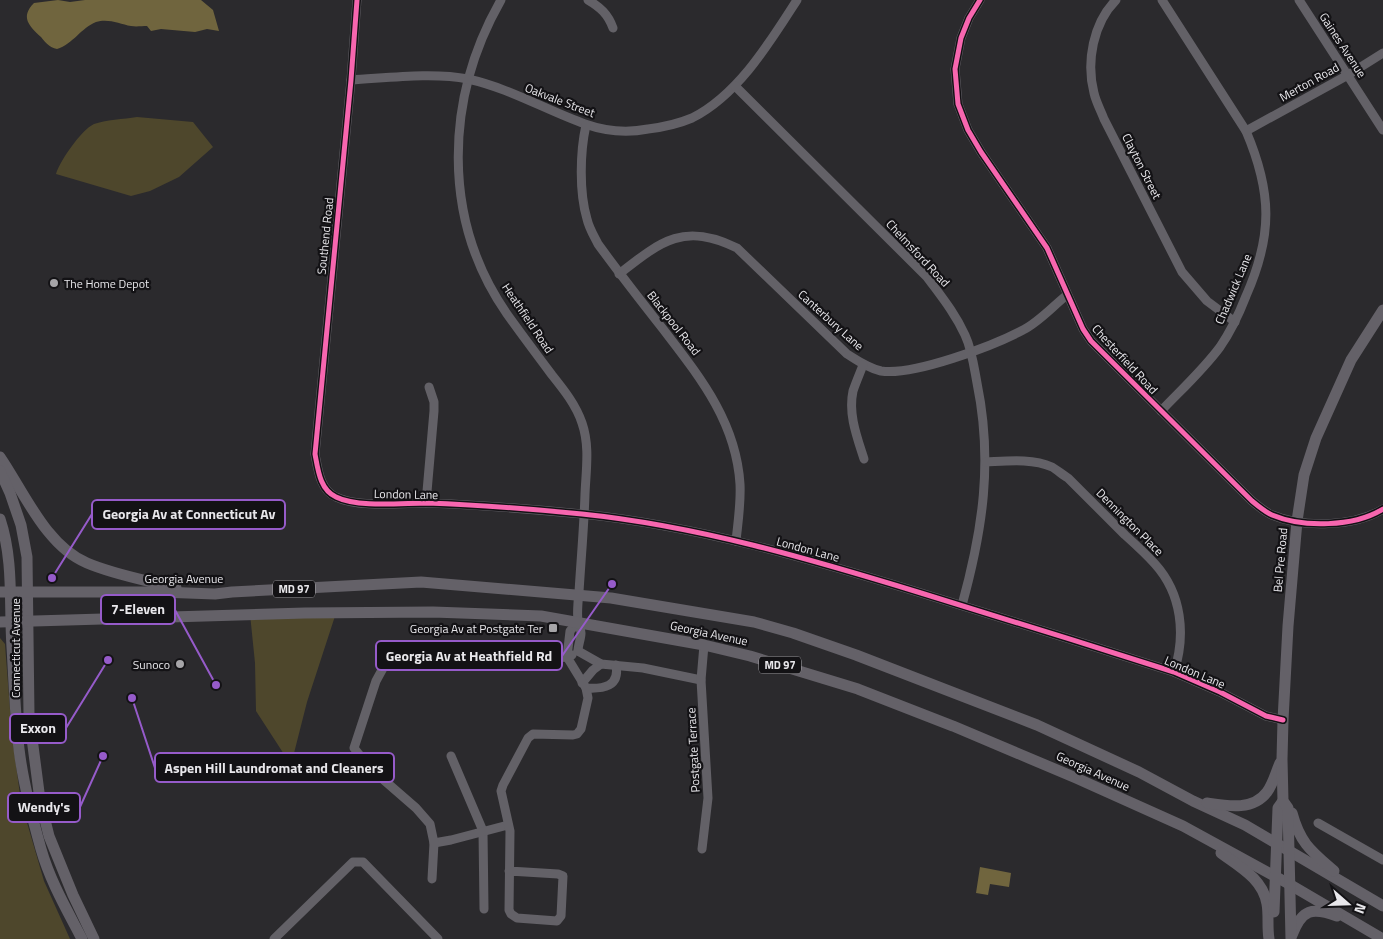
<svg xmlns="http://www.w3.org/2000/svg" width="1383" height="939" viewBox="0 0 1383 939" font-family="'Titillium Web',sans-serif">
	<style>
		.green { fill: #4e472c }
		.water { fill: #70653e }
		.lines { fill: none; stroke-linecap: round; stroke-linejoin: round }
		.minor { stroke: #636167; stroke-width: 9 }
		.major { stroke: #646168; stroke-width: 11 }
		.cycleway-casing { stroke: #131215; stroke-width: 8 }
		.cycleway { stroke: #f766af; stroke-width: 5 }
		.poi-dot { fill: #a6a5a8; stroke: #131215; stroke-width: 2 }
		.labels { text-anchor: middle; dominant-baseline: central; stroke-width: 4.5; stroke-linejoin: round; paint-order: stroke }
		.shield { fill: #131215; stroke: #a8a7ab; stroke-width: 1 }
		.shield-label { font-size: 11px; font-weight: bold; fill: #e8e7eb }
		.street-label { font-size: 12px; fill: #e8e7eb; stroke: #131215 }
		.poi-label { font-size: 12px; fill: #e8e7eb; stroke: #131215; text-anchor: end }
		.leader { fill: none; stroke: #965bca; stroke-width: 2 }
		.callout-dot { fill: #965bca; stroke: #131215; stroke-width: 2 }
		.callout { fill: #131215; stroke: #965bca; stroke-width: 2 }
		.callout-label { font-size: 14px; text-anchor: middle; font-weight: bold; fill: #e8e7eb }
	</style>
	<rect width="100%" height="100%" fill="#2b2a2d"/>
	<g class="green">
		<path d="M137,117L193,122L213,147L179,177L150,191L131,196L56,174C60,161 81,130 94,124C105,120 124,119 137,117Z"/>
		<polygon points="336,613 307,702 291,765 256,711 255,663 250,614"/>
		<polygon points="0,638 5,644 12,736 21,802 44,881 70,939 0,939"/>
	</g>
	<g class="water">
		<path d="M58,0L70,2L85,0H201L213,10L219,31L207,29L195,32L161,29L151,31L147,26C142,26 136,27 131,26C120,24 108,18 96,22C81,28 73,44 57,49C49,47 46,43 41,37C29,26 20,17 34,3Z"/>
		<polygon points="980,867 1011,873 1009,887 990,884 988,895 976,893"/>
	</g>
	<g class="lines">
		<g class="minor">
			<path d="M357,0L351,80L315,454C318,470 320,490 336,497C358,508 402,503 427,503C479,505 531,509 582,514C698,526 810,559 921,593C1005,619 1090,645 1174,672L1220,692L1266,716L1283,720"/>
			<path d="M501,0C445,98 441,219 507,314C522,335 537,355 552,375C564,390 576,405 582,423C590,446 586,470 585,494C584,527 581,559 579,592C578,601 577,613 578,622C579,626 581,629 581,633C581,639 578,645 578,651"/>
			<path d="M588,0C600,7 608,14 613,28"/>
			<path d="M980,0L969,18L961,38L955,69L958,104L968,130L981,152L1047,248L1083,329L1091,341L1252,501C1258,506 1265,512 1272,515C1303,528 1354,527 1383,509"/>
			<path d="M1116,0C1093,23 1086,62 1094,93C1096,102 1101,111 1104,119L1182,272L1207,301L1235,322"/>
			<polyline points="1299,0 1383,130"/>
			<path d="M351,80C387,78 433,72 468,79C509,88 546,110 585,124C605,131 628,133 648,129C664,127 678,124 692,118C738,95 770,42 797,0"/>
			<path d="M735,86L927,277C941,296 955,313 965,335C972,350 974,367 977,383C993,461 983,529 962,605"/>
			<path d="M586,125C580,152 579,192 587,219C589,228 594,236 598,244C619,273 641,301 663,329C699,376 736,421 740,484C741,503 738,522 736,541"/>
			<polyline points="1246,131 1348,75 1383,53"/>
			<path d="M619,274C661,241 684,222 737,248L847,354C858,361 868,368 881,371C913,376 993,346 1023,330C1039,322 1053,306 1067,295"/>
			<path d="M863,365C860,373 856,382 853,391C848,414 857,437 864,459"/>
			<path d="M1161,411C1181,390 1203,370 1220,347C1231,331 1239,314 1246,296C1273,235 1272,192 1246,131L1162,0"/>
			<path d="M986,462C1007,461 1032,458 1052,467C1057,470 1063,475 1068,478C1087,497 1106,516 1125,535C1135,544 1146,554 1155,564C1182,594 1186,635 1174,672"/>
			<polyline points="426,503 434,411 434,402 429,387"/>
			<polyline points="578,651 601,664 643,668 701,680"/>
			<polyline points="582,683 593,670 601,664"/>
			<path d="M586,688C603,689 620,687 616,665"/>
			<polyline points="451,756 483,831 484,909"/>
			<polyline points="1318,823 1383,860"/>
			<polyline points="434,843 451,840 508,825"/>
			<polyline points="702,849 708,798 701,680 704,645"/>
			<polyline points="509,871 558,874 563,876 561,916 557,921 517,918 511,914 509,910 510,831 501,791 503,785 528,738 533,734 573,735 577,734 581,729 588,698 586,688 567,657 570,631 578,622"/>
			<polyline points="432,879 434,843 430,824 416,808 370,768 354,748 376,681 388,659 398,652 451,647 478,647 555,658 567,657 572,655"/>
			<polyline points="274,939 353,862 363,862 438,939"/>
		</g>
		<g class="major">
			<path d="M0,457C24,492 46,546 87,563C115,575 146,580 176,588"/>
			<polyline points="0,471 10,493 21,525 27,557 29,715 40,800 49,836 73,895 94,939"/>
			<path d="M0,519C14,561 9,604 12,647C14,681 15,715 19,749C23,783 32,817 41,849C50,881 67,910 82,939"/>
			<polyline points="0,592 160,592 215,594 232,592 421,582 611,598 754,622 793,633 856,655 1037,725 1139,772 1193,801 1245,825 1383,906"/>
			<polyline points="0,622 305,613 433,612 541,616 704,645 750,656 858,689 953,726 1076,778 1183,826 1289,884 1383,939"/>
			<path d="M1207,803C1227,806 1253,811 1267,792C1273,784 1276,772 1280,763"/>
			<path d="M1292,813C1300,843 1311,851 1334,871"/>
			<path d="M1221,853C1240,867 1263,879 1267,904C1269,915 1267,927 1269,939"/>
			<polyline points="1274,912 1278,808 1283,801"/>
			<path d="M1292,935C1302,909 1312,907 1337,916"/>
			<polyline points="1291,939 1288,808 1283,801 1282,759 1283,720 1288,626 1297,521 1304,475 1316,438 1351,360 1383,310"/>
		</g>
		<g class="cycleway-casing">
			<g id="cycleway">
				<path d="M357,0L351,80L315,454C318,470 320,490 336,497C358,508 402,503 427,503C479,505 531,509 582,514C698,526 810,559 921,593C1005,619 1090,645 1174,672L1220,692L1266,716L1283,720"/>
				<path d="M980,0L969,18L961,38L955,69L958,104L968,130L981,152L1047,248L1083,329L1091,341L1252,501C1258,506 1265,512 1272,515C1303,528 1354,527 1383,509"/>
			</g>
		</g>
		<use href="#cycleway" class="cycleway"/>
	</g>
	<g class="poi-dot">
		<circle cx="54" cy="283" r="5"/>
		<rect x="548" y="623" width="10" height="10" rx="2.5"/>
		<circle cx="180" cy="664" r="5"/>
	</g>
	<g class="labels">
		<g class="shield">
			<rect x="273" y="580.5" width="42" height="17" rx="4"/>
			<rect x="759" y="656.5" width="42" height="17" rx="4"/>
		</g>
		<g class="shield-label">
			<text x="294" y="589">MD 97</text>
			<text x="780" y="665">MD 97</text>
		</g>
		<g class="street-label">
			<text transform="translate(1343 45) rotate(57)">Gaines Avenue</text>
			<text transform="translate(1309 82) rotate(-29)">Merton Road</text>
			<text transform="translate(560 100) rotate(21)">Oakvale Street</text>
			<text transform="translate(1142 166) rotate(63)">Clayton Street</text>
			<text transform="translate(325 236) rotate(-84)">Southend Road</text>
			<text transform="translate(918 253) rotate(47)">Chelmsford Road</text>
			<text transform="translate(1233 289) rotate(-67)">Chadwick Lane</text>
			<text transform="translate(528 318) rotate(56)">Heathfield Road</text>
			<text transform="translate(831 320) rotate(42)">Canterbury Lane</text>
			<text transform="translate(674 323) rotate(52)">Blackpool Road</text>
			<text transform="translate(1125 359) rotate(47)">Chesterfield Road</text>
			<text transform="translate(406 494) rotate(1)">London Lane</text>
			<text transform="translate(1130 522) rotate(45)">Dennington Place</text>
			<text transform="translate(808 549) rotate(15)">London Lane</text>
			<text transform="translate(1280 560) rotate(-85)">Bel Pre Road</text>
			<text x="184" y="578">Georgia Avenue</text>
			<text transform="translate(709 633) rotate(12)">Georgia Avenue</text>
			<text transform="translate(15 648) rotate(-90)">Connecticut Avenue</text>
			<text transform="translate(1195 672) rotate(23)">London Lane</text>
			<text transform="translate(693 750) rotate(-93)">Postgate Terrace</text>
			<text transform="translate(1093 771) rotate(24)">Georgia Avenue</text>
		</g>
		<g class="poi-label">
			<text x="64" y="283" text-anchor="start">The Home Depot</text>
			<text x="543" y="628">Georgia Av at Postgate Ter</text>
			<text x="170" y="664">Sunoco</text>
		</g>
	</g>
	<path class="leader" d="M52 578L92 514M216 685L175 610M612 584L562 656M108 660L66 728M132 698L155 768M103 756L80 807"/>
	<g class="callout-dot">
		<circle cx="52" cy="578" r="5"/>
		<circle cx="216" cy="685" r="5"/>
		<circle cx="612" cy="584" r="5"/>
		<circle cx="108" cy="660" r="5"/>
		<circle cx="132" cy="698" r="5"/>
		<circle cx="103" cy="756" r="5"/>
	</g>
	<g class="callout">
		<rect x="92" y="500" width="193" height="29" rx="5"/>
		<rect x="101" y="595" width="74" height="29" rx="5"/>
		<rect x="376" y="641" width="186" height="29" rx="5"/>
		<rect x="10" y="714" width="56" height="29" rx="5"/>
		<rect x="155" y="753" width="239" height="29" rx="5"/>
		<rect x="8" y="793" width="72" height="29" rx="5"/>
	</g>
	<g class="callout-label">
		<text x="189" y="519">Georgia Av at Connecticut Av</text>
		<text x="138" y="614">7-Eleven</text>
		<text x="469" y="661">Georgia Av at Heathfield Rd</text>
		<text x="38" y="733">Exxon</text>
		<text x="274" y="773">Aspen Hill Laundromat and Cleaners</text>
		<text x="44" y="812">Wendy's</text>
	</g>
	<g transform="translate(1348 904) rotate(110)" stroke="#131215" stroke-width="4" paint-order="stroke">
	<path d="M0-4L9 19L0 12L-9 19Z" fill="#e8e7eb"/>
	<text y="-8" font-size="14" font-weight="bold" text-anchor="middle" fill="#e8e7eb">N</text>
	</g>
</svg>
